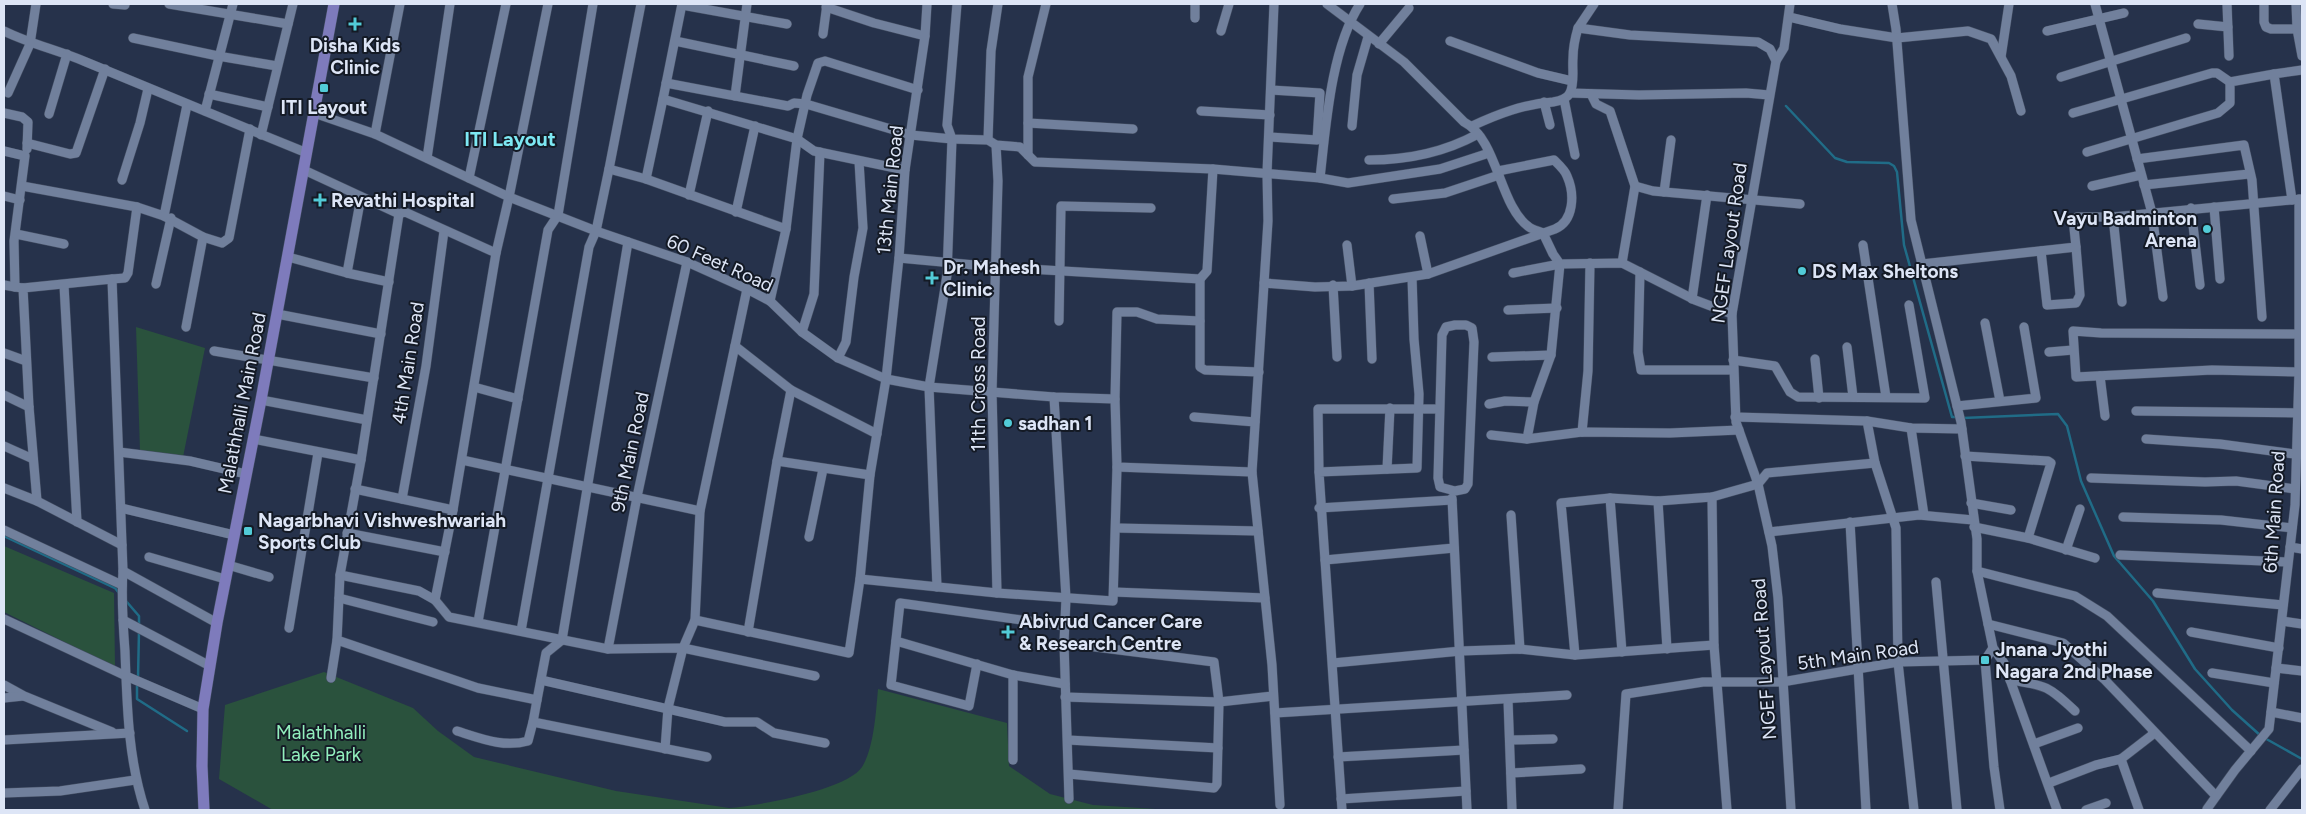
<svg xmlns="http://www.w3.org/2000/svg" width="2306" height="814" viewBox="0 0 2306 814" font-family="Figtree,sans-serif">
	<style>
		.green { fill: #2a523d }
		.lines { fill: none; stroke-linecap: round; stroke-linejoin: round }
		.stream { stroke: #206c87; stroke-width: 2.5 }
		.minor-casing { stroke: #444e63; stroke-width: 10 }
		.major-casing { stroke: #444e63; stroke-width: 12 }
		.minor { stroke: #71809c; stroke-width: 9 }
		.major { stroke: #7e7bbc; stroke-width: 11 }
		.poi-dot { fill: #52cbd7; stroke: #141a25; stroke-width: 2 }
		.labels { text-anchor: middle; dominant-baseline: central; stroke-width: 4; stroke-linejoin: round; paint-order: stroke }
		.poi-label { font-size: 19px; font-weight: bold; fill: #dde5f6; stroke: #141a25; text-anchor: start }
		.street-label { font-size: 19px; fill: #dde5f6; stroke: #141a25 }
		.park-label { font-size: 19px; fill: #92efbd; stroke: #141a25 }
		.neighbourhood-label { font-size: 20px; font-weight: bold; fill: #7de8f3; stroke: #141a25 }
	</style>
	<rect width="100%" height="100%" fill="#26324b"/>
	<g class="green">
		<polygon points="136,327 205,348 183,457 140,451"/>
		<polygon points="4,546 114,593 115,667 4,612"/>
		<path d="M324,672L413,708L438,731L474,757L616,791L729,808C757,806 847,790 862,767C874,748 876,711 878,689L1007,723L1009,766L1050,794L1093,805L1172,810H273L219,779L225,705Z"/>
	</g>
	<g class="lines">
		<g class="stream">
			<polyline points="1786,106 1835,158 1847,162 1889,163 1894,166 1897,172 1904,245 1952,417 1957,417"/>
			<polyline points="1963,418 2058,414 2067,426 2081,481 2114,556 2153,601 2195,669 2232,710 2261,736 2302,759"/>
			<polyline points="4,536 115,588 119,593"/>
			<polyline points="126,601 139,616 139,625"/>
			<polyline points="138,678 139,631"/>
			<polyline points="137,683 137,699 187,731"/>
		</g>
		<g class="minor-casing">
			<g id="minor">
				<polyline points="113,4 125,5"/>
				<polyline points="169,4 288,24"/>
				<polyline points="682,4 663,99 797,139 814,151 905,170"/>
				<polyline points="1195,4 1195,18"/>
				<polyline points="1274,4 1267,173 1268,221 1252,472 1272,665 1280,805"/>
				<path d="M1327,4L1404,62L1464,122C1498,139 1499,206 1529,227C1533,230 1539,231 1543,233L1553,254L1560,264L1622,263L1695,300L1732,314"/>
				<polyline points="1594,4 1578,28 1630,35 1758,42 1770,49 1776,61 1732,314 1736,422 1758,484 1772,546 1778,598 1791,810"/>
				<polyline points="1892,4 1896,29 1911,220 1961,422 1977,539 1977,571 1993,648 2004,663 2057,810"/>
				<polyline points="2095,4 2152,213 2163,297"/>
				<polyline points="2227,4 2229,56"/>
				<polyline points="2264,4 2264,22 2266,27 2271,29 2302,29"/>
				<polyline points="2296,4 2297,29 2302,56"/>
				<polyline points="682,5 787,24"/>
				<polyline points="826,7 874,23 925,36"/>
				<polyline points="1789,17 1840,29 1897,38 1968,31 1991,39 2011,76 2021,111"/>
				<polyline points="2198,24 2228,27"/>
				<path d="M4,31C30,44 58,50 86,62C159,92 233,123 307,153"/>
				<polyline points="1221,31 1229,4"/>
				<polyline points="2047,31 2124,13"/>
				<polyline points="823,34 827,4"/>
				<polyline points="133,38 218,56 277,66"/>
				<polyline points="675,41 794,66"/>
				<polyline points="1450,41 1538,73 1572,81"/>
				<polyline points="1379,44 1409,8"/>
				<polyline points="2001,57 2009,4"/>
				<polyline points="1776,61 1784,48 1790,4"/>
				<polyline points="2061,77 2186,38"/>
				<polyline points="666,83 788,106 794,103 806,104 911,135 952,139 988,140 996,145 1020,147 1035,162 1213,169 1320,178 1348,183 1440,169 1489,153"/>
				<polyline points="8,93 30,44 36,4"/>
				<polyline points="1570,93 1639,95 1746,93 1769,95"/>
				<polyline points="209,94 268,107"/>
				<polyline points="1591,94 1596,104 1610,111 1635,186"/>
				<polyline points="735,96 747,4"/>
				<polyline points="1564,99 1575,155"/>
				<polyline points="1544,102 1550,125"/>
				<polyline points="205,111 233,4"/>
				<polyline points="1201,111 1270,115"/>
				<polyline points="4,113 22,117 28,122 27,149"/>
				<polyline points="314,113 375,134 509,197 596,231 687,262 747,289 770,301 802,332 838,358 886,379 929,387 1054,397 1115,399"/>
				<polyline points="2073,113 2212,73 2217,73 2230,82"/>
				<polyline points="49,114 67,54"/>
				<polyline points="1028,123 1133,129"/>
				<polyline points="1352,126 1357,75 1368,37"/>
				<path d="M1472,126C1498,114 1524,104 1553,102C1559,101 1567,99 1570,93C1575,82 1572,70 1573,58C1573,48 1575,38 1578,28"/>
				<polyline points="375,134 400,4"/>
				<polyline points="261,135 293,4"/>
				<polyline points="1269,137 1317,140 1320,93 1271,90"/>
				<polyline points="988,140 991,51 998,4"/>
				<polyline points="27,143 70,154 76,153 105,69"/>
				<polyline points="996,145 998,181 992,392 997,593"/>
				<polyline points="4,151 25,156 14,241 15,287 23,288"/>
				<polyline points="2087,152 2218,113 2230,103 2230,82 2274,74"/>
				<polyline points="1028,155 1028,77 1046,4"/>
				<polyline points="427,158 450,4"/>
				<polyline points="2137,159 2244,145 2252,180 2262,317"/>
				<path d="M1369,160C1406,160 1445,152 1478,134"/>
				<polyline points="609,169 646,179 786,229"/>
				<polyline points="304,170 399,214"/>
				<polyline points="469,178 506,4"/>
				<path d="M1320,178C1326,125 1331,49 1360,4"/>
				<polyline points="646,179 663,99"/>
				<polyline points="122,180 140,123 148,89"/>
				<polyline points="2144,185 2249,174"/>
				<polyline points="22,186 137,207 164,216 187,105"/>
				<polyline points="2092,186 2141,175"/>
				<polyline points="1664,192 1671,140"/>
				<polyline points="689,195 708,111"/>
				<polyline points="4,196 20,200"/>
				<polyline points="361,197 347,273 389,282"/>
				<polyline points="1393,199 1445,193 1499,175"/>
				<polyline points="2292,200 2274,74 2302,70"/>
				<polyline points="2214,207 2220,279"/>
				<polyline points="2191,208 2200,285"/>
				<polyline points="736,212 755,126"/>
				<polyline points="164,216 203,237 222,243 229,238 250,129"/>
				<polyline points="2113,217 2122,302"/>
				<polyline points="16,234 64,244"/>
				<polyline points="1420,236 1428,274"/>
				<polyline points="1347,245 1352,286"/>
				<polyline points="1863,245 1886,397"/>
				<polyline points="2041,251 2047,305 2076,303 2080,295 2076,247"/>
				<polyline points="496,253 405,212 399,214 361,460 340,575 419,591 435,600 449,617 608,649 683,648 815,676"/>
				<polyline points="288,257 347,273"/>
				<polyline points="899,258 996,267 1200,279 1207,271 1213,169"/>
				<polyline points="1622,263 1635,186 1653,191 1800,204"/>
				<polyline points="1922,264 2076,247 2074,228 2077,217 2113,217 2302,199"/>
				<polyline points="1640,272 1638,352 1641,370 1733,370"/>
				<polyline points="1513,273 1560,264 1551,355 1534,402 1527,439"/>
				<polyline points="112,279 125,278 128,273 137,207"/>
				<polyline points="1200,279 1200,367 1205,370 1259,372"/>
				<path d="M1264,283L1315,287L1352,286L1428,274L1555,229C1574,221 1575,194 1567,176C1565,170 1558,164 1554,160L1498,171"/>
				<polyline points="1369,283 1372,359"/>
				<polyline points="156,284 171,218"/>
				<polyline points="4,285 15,287"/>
				<polyline points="64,285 77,522"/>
				<polyline points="1333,285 1337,357"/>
				<polyline points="1692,299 1707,195"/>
				<polyline points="770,301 786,229 797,139 807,95 818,63 825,61 918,90"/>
				<polyline points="1508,310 1557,308"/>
				<polyline points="277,314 381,334"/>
				<polyline points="1059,321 1061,206 1151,208"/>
				<polyline points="1200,321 1157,319 1137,312 1117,312 1115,399 1117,467 1252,472"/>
				<polyline points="1985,323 2000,401"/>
				<polygon points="1455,325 1466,325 1472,328 1474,342 1468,484 1465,489 1455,491 1440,487 1438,478 1442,335 1446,327"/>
				<polyline points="186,327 203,237"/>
				<polyline points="802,332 814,294 820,152"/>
				<polyline points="2302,334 2101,333 2073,331 2076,377 2212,370 2302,372"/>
				<polyline points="735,346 791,390 877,434"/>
				<polyline points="1847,347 1853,397"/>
				<polyline points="214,351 374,378"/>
				<polyline points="2049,352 2073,350"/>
				<polyline points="4,353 26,361"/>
				<polyline points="1492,357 1551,355"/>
				<polyline points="838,358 846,342 854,277 863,228 859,161"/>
				<polyline points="1815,359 1819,398"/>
				<polyline points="1733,360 1775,366 1790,392 1798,397 1925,398 1909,305"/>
				<polyline points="2100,376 2105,416"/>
				<polyline points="474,387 518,399"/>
				<polyline points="4,395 29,407"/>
				<polyline points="1054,397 1066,598 1064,643 1069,799"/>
				<polyline points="261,400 367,420"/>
				<polyline points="1489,404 1505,401 1534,402"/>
				<polyline points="1957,406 2036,398 2024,327"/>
				<polyline points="2136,411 2302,413"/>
				<polyline points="1194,417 1255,422"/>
				<polyline points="1735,417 1867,421 1911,428 1962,429"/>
				<polyline points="1867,421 1875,463 1896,528 1898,662 1914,810"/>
				<polyline points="1911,428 1924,515"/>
				<polyline points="1582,432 1588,371 1590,263"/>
				<polyline points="1491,435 1527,439 1582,432 1670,433 1739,430"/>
				<polyline points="253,439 361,460"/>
				<polyline points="2146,439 2220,444 2302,455"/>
				<polyline points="4,446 33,459"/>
				<polyline points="119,452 190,461 246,474"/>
				<polyline points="1965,456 2048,461 2051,463 2028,538"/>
				<polyline points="462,460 700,511"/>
				<polyline points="777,461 870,475"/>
				<polyline points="1387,469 1390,408"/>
				<polyline points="1319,472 1318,409 1435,409"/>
				<polyline points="2091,478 2205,482 2236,481 2295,489"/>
				<polyline points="4,488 37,501 122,545"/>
				<polyline points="355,489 453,510"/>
				<polyline points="1712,497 1714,645 1727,810"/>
				<polyline points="1452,498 1467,810"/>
				<polyline points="1610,498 1622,652"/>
				<polyline points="402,499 426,366 444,231"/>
				<polyline points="37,501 29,407 23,288 112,279 123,571"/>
				<polyline points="1658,501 1667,649"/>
				<polyline points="1971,503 2011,510"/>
				<polyline points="121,508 234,535"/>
				<polyline points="1319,508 1452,500"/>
				<polyline points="1511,515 1520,649"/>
				<polyline points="2123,517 2221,520 2292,528"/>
				<polyline points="1850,522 1866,810"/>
				<polyline points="1974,527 2028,538 2095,558"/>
				<polyline points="1116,528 1258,531"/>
				<polyline points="4,530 122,585"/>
				<polyline points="1769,532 1919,515 1973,520"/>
				<polyline points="347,533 445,552"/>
				<polyline points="809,537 823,469"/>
				<polyline points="2290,547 2302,549"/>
				<polyline points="2066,550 2080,509"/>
				<polyline points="2120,555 2287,562"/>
				<polyline points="149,557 225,579"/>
				<polyline points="1325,560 1454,548"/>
				<polyline points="228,565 269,577"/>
				<polyline points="1977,571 2075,596 2107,616 2251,751"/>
				<polyline points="340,575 337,640 478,688 537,700 546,653 562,640 628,242"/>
				<polyline points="860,579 997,593 1113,601 1117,467"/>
				<polyline points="1936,582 1957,810"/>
				<polyline points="937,587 929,387 947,275 952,139 947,125 957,4"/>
				<polyline points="1114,592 1265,598"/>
				<polyline points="2157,593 2283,605"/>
				<polyline points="339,598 433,622"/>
				<polyline points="435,600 453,510 496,253 509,197 548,4"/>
				<polyline points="4,619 126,676 203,709"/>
				<polyline points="123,620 210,666"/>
				<polyline points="695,620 849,653 860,579 870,475 886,379 899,258 905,170 925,36 927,4"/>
				<polyline points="2282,621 2302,624"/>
				<polyline points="478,622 548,230 558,215 593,4"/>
				<polyline points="1988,624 2063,643 2104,679 2216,796"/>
				<polyline points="289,628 318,453"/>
				<polyline points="521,631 589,247 596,231 609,169 641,4"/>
				<polyline points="748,632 777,461 791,390"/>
				<polyline points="2191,632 2279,648"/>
				<polyline points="896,641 1013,675 1065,684"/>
				<polyline points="1064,643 1214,662 1219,702 1217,784 1214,788 1069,774"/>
				<polyline points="608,649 637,497 687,262"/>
				<polyline points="1575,655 1561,503 1610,498 1658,501 1712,497 1758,484 1767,473 1875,463"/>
				<polyline points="1985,660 1994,767 2000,810"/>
				<polyline points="1333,663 1461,651 1520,649 1575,655 1714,645"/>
				<polyline points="977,664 969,706 891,685 900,603 1065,626"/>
				<polyline points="2276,668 2302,671"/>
				<polyline points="2212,673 2274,683"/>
				<polyline points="1013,675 1013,760"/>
				<polyline points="331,678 337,640"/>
				<polyline points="541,680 725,722 757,722 774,733 825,743"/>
				<path d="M2010,680C2047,685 2049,687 2075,711"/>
				<polyline points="4,685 24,696 112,732"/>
				<polyline points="1065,697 1219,702 1273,696"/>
				<polyline points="4,698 23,696"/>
				<polyline points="537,700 533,722 707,757"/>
				<polyline points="1508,700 1512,810"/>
				<polyline points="2271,712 2302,718"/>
				<polyline points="1275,713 1567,695"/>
				<path d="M457,731C480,738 503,748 528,741L533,722"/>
				<polyline points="4,740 130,733"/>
				<polyline points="1068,740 1218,748"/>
				<polyline points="1510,740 1553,739"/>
				<polyline points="2034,744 2078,728"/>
				<polyline points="665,749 668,708 683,648 695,620 700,511 747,289"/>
				<polyline points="1338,757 1464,750"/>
				<polyline points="2121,759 2152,735 2153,731"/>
				<polyline points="1511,773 1581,769"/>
				<polyline points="2049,783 2096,765 2121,759 2139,810"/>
				<polyline points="4,793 60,791 135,780"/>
				<polyline points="1341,799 1466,791"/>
				<polyline points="2207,809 2235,770 2269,729 2295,505 2299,372 2299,199"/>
				<path d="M145,810C128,759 127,705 125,651C123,625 121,598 123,571L217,623"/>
				<polyline points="1342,810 1319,472 1417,468 1419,394 1414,339 1412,277"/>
				<polyline points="1618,810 1626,694 1703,682 1782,682 1898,662 1985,660 1993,648"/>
				<polyline points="2086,810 2106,803"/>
				<polyline points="2270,810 2302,769"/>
			</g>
		</g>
		<g class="major-casing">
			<polyline id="major" points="204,810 202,766 203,709 217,623 261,400 334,4"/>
		</g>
		<use href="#minor" class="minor"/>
		<use href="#major" class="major"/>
	</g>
	<g class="poi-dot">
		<path d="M352.5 16.5h5v5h5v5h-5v5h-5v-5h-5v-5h5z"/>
		<rect x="319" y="83" width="10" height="10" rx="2.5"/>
		<path d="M317.5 192.5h5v5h5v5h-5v5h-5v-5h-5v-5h5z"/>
		<circle cx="2207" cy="229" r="5"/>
		<circle cx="1802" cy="271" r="5"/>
		<path d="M929.5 270.5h5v5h5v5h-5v5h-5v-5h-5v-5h5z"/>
		<circle cx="1008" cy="423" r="5"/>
		<rect x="243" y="526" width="10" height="10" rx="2.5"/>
		<path d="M1005.5 624.5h5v5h5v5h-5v5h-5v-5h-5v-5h5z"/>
		<rect x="1980" y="655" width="10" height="10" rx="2.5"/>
	</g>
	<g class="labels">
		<g class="poi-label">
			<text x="355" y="45" text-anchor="middle">Disha Kids<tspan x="355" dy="22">Clinic</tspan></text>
			<text x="324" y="107" text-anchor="middle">ITI Layout</text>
			<text x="331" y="200">Revathi Hospital</text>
			<text x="2197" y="218" text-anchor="end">Vayu Badminton<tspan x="2197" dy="22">Arena</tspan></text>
			<text x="943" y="267">Dr. Mahesh<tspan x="943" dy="22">Clinic</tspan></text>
			<text x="1812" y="271">DS Max Sheltons</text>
			<text x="1018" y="423">sadhan 1</text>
			<text x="258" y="520">Nagarbhavi Vishweshwariah<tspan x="258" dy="22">Sports Club</tspan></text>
			<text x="1019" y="621">Abivrud Cancer Care<tspan x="1019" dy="22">&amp; Research Centre</tspan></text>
			<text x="1995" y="649">Jnana Jyothi<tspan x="1995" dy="22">Nagara 2nd Phase</tspan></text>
		</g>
		<g class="street-label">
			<text transform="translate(890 190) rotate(-84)">13th Main Road</text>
			<text transform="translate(1729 243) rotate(-82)">NGEF Layout Road</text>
			<text transform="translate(720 263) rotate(24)">60 Feet Road</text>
			<text transform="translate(408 363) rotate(-81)">4th Main Road</text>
			<text transform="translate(978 384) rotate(-90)">11th Cross Road</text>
			<text transform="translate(242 403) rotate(-79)">Malathhalli Main Road</text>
			<text transform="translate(630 452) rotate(-78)">9th Main Road</text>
			<text transform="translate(2274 512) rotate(-86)">6th Main Road</text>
			<text transform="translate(1858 655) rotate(-8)">5th Main Road</text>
			<text transform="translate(1764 659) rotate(-94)">NGEF Layout Road</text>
		</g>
		<g class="park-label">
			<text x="321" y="732">Malathhalli<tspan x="321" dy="22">Lake Park</tspan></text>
		</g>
		<g class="neighbourhood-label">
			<text x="510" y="139">ITI Layout</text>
		</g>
	</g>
	<rect width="2306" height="814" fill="none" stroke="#dde5f6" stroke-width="10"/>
</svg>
